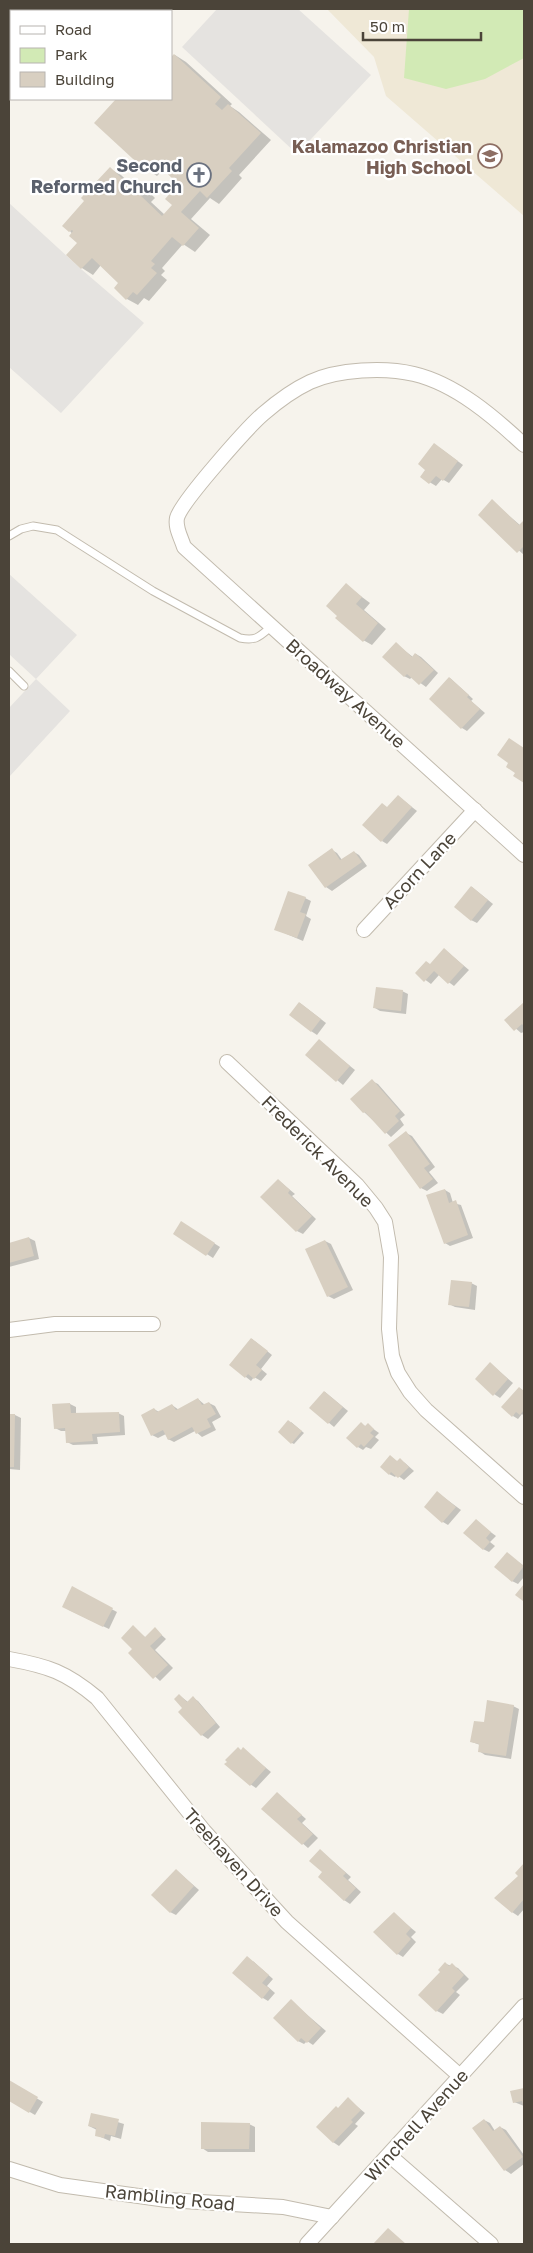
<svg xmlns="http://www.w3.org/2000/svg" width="533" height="2253" viewBox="0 0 533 2253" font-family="'Golos Text',sans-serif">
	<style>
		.education { fill: #efe8d6 }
		.green { fill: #d2eab5 }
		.parking { fill: #e5e3e0 }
		.shadow { fill: #0003 }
		.building { fill: #d8cfc1 }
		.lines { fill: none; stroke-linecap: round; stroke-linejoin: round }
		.service-casing { stroke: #c2bbae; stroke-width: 9 }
		.minor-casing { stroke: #c2bbae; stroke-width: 16 }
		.service { stroke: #fff; stroke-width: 7 }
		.minor { stroke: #fff; stroke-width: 14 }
		.labels { text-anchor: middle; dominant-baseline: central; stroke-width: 4.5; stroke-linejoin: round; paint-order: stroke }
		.education-label { font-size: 18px; font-weight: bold; fill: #785e54; stroke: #fff; text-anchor: end }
		.worship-label { font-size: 18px; font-weight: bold; fill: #5b616d; stroke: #fff; text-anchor: end }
		.street-label { font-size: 18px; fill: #4b4439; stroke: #fff }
	</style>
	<rect width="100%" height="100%" fill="#f6f3ec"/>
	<polygon class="education" points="327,9 524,9 524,216 386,96 374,57"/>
	<polygon class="green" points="409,9 524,9 524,58 485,79 446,89 404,78"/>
	<g class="parking">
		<polygon points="217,9 298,9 371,75 297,154 182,47"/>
		<polygon points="9,203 81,269 144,323 61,413 9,367"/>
		<polygon points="9,574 77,635 36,679 70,711 9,777 9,708 36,679 9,654"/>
	</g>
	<g class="shadow">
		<polygon points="175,55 186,62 232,104 230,106 239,112 271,140 239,175 242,178 219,204 210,198 191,219 210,235 195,252 183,244 162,268 165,271 161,275 167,280 149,301 144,298 138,305 127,299 120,283 101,265 93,275 82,268 79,243 70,231 86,201 110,169 121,175 135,188 137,185 148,191 155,198 151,202 165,215 174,205 177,188 176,180 164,169 157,176 146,169 96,123 118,99 171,99"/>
		<polygon points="440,448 463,465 449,483 442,479 436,486 421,477"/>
		<polygon points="492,501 521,526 524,522 524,555 479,515"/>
		<polygon points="346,585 370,603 364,610 386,629 372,645 363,640"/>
		<polygon points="396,644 413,657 416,654 421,657 438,673 426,687 412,677 410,679 404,676"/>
		<polygon points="450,678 473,699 471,701 485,713 467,731 462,728"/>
		<polygon points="398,796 417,811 387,844 382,841"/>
		<polygon points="332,850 337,853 342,860 354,852 359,855 367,866 332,891 326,887 310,865"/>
		<polygon points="472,887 493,904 477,923 471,920"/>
		<polygon points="305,898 311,901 306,916 311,919 303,941 275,929"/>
		<polygon points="445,950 469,970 454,986 439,975 431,984 416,973 431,965"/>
		<polygon points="402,991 408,994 406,1014 380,1011 375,1008"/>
		<polygon points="300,1003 326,1023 317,1035 311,1031"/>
		<polygon points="524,1003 524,1032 521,1033 506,1020"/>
		<polygon points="319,1041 355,1070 343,1085 307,1055"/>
		<polygon points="372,1081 378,1084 405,1115 400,1119 404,1125 391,1137 364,1112"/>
		<polygon points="406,1133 412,1136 435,1167 429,1172 438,1183 427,1191 421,1188"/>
		<polygon points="278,1180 295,1194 292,1196 316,1219 303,1234 297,1231"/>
		<polygon points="445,1190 450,1193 453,1203 461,1205 473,1238 450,1246 445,1243"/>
		<polygon points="187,1226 220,1247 213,1258 174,1233"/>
		<polygon points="29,1238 35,1241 39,1259 9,1267 9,1244"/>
		<polygon points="325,1241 331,1244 353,1290 334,1299 328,1296"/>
		<polygon points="471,1283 477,1286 475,1310 455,1307 449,1304"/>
		<polygon points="252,1339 272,1355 261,1369 267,1374 261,1381 254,1377 251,1381 231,1365"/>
		<polygon points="491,1364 513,1383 500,1398 494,1394"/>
		<polygon points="519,1388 524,1391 524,1416 522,1414 518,1419 513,1416"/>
		<polygon points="325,1392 348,1411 334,1427 311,1408"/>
		<polygon points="198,1399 205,1405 209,1403 215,1406 221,1417 212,1422 216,1430 202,1437 195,1431 174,1442 168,1439 166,1434 158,1438 152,1435 154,1409 159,1412 172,1405 179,1410"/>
		<polygon points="70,1404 76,1407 76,1414 118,1413 124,1416 125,1435 97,1437 98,1444 73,1445 67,1442 66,1431 61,1431 55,1428"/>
		<polygon points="9,1415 15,1415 21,1418 20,1470 9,1469"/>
		<polygon points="291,1422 304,1433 294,1444 292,1443"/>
		<polygon points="361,1424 367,1427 368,1425 379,1433 375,1437 379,1440 371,1449 366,1447 363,1450 358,1447"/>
		<polygon points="391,1457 398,1462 400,1460 405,1463 414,1471 404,1480 397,1475 395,1477 389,1474"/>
		<polygon points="438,1493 461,1510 448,1525 443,1522"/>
		<polygon points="476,1521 496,1536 490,1542 495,1546 489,1552 483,1549"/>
		<polygon points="507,1554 524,1566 524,1577 518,1584 512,1581"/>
		<polygon points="72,1588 117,1612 109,1629 69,1610"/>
		<polygon points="133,1627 146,1638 155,1629 166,1639 155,1650 173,1668 160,1681 130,1653 134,1649"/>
		<polygon points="179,1695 188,1702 193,1698 198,1701 220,1727 208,1739 202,1735 180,1712 184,1708"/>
		<polygon points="513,1706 519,1709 511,1759 485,1755 479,1751 480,1745 472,1742 485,1724"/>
		<polygon points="243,1749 271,1772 256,1788 250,1784 241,1751"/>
		<polygon points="277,1793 306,1819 302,1823 318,1838 308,1848 263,1809"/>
		<polygon points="321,1851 351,1877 348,1880 361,1892 350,1904 344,1900 324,1872"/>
		<polygon points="524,1865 524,1909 518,1916 512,1912 519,1876 517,1873"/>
		<polygon points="176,1870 199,1890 176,1915 170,1912"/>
		<polygon points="394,1914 416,1932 411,1937 416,1942 403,1957 398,1954"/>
		<polygon points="253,1961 273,1979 267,1986 275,1993 268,2001 263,1998"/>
		<polygon points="446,1964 458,1968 469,1979 456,1992 460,1995 443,2014 437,2011 442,1971"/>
		<polygon points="291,2001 326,2031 313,2045 307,2041 304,2044 298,2041"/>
		<polygon points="9,2082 43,2102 35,2115 9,2100"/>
		<polygon points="524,2089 524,2106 514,2102 512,2092"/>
		<polygon points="348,2099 365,2113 355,2124 358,2126 339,2146 333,2142 338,2109"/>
		<polygon points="92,2114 124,2124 121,2139 111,2136 110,2141 96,2135 97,2130 89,2126"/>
		<polygon points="484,2120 490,2123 495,2131 500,2127 506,2130 524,2155 524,2164 511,2174 505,2170 474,2128"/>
		<polygon points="249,2124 255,2127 255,2152 208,2152 202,2148"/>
	</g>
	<g class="building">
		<polygon points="174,54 221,97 215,104 222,110 228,104 261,133 229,168 232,171 207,198 200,191 181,212 199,228 183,246 172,237 151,261 155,264 151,268 157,273 137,295 133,292 126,300 114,288 118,283 92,258 81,269 66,255 77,243 69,236 73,231 72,230 69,232 62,226 84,201 81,198 110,167 132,188 137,183 144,191 140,195 162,216 172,205 165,199 175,188 171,184 174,180 154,161 145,170 94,123 116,99 171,99 171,57"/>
		<polygon points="434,443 458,461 443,481 436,476 429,484 420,477 425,470 418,464"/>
		<polygon points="492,499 519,525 524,520 524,546 517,553 478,515"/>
		<polygon points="346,583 362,597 356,604 378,623 363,642 335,618 337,616 326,606"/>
		<polygon points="396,642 412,657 415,653 434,670 419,685 407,674 404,677 382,657"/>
		<polygon points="449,677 469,695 467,697 480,709 461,729 429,699"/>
		<polygon points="509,738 524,748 524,783 513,776 515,773 506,767 508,763 497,755"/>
		<polygon points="398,795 412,807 381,842 362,825 382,803 387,807"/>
		<polygon points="332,848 340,860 354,851 362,862 325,888 308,865"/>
		<polygon points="471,886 488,900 471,921 454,907"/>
		<polygon points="288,891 306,897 300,912 306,914 297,938 274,930"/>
		<polygon points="444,948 464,966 448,984 434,971 424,982 415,973 426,961 430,964"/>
		<polygon points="376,987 403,990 401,1011 373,1008"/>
		<polygon points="299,1002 321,1019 311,1032 289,1015"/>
		<polygon points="524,1002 524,1026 522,1024 514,1031 504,1020"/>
		<polygon points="319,1039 350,1066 336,1082 305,1055"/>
		<polygon points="372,1079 400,1111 395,1116 399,1121 385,1134 365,1112 363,1113 350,1099"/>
		<polygon points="406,1131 430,1164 424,1168 433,1179 420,1189 388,1145"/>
		<polygon points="278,1179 290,1190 288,1193 312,1216 296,1232 260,1197"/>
		<polygon points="445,1189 449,1203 456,1200 468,1235 444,1244 426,1195"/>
		<polygon points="181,1221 215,1243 206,1256 173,1234"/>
		<polygon points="29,1237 34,1256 9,1263 9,1243"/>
		<polygon points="325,1240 348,1287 327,1297 305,1249"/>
		<polygon points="451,1280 472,1282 469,1307 448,1305"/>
		<polygon points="251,1338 268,1351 256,1365 262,1370 254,1379 248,1374 245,1378 229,1365"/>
		<polygon points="490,1362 508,1379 493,1396 475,1379"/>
		<polygon points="519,1387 524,1391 524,1410 520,1415 516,1412 512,1417 501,1407"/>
		<polygon points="324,1391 343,1407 328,1424 309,1408"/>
		<polygon points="198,1398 202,1405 209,1402 216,1414 207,1419 211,1427 196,1434 192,1427 168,1440 163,1430 151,1436 141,1415 154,1408 157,1412 172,1404 176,1410"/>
		<polygon points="70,1403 71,1413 119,1412 120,1432 92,1434 93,1441 66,1443 65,1428 54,1429 52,1404"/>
		<polygon points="9,1414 15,1414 14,1467 9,1467"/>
		<polygon points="288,1420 302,1431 291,1444 278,1432"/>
		<polygon points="361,1422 365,1426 368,1423 374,1429 370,1433 374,1436 364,1447 361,1444 357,1448 346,1438"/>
		<polygon points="390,1455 397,1461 400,1458 409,1467 398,1478 391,1472 389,1475 380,1467"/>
		<polygon points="437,1491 456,1507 442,1523 424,1507"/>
		<polygon points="476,1519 491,1532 486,1538 490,1542 483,1550 463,1533"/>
		<polygon points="507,1552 524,1566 512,1582 494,1567"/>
		<polygon points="524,1584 524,1599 523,1601 515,1595"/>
		<polygon points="72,1586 113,1608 103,1627 62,1607"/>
		<polygon points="133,1625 145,1637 155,1627 162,1635 150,1646 168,1665 153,1679 128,1653 132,1649 121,1638"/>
		<polygon points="179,1694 187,1702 193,1696 216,1723 201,1736 178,1712 182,1708 174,1699"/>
		<polygon points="487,1700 514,1705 506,1756 478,1752 479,1744 470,1742 474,1721 484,1722"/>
		<polygon points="238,1747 241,1750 243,1747 266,1768 250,1786 224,1764 227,1762 225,1760"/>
		<polygon points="277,1792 302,1815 297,1819 313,1834 302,1845 261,1809"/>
		<polygon points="320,1849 346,1873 343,1876 356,1888 344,1901 318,1877 322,1872 309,1861"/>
		<polygon points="524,1863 524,1899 512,1913 494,1898 518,1876 515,1873"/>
		<polygon points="176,1869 194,1886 170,1913 151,1895"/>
		<polygon points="394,1912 411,1928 406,1934 411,1939 397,1955 373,1932"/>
		<polygon points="247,1956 269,1975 262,1983 270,1989 262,1999 232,1973"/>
		<polygon points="445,1962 449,1966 452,1963 464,1975 452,1988 455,1991 436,2012 418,1995 440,1972 438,1970"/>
		<polygon points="291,1999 321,2028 307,2043 301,2038 298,2042 273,2018"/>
		<polygon points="9,2080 38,2097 29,2113 9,2101"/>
		<polygon points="524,2088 524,2109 522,2101 513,2103 510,2091"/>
		<polygon points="348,2097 361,2110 351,2120 353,2122 333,2143 316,2127 336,2106 338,2108"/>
		<polygon points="91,2113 119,2119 115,2136 105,2134 104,2138 95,2136 96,2128 88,2126"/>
		<polygon points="484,2119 493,2131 500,2126 523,2157 504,2171 472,2128"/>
		<polygon points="201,2122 250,2123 249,2149 201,2149"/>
		<polygon points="388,2228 406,2244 373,2244"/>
	</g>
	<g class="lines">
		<g class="service-casing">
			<g id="service">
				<path d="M9,536L21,529L33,526L57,530L153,591L240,638C257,641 259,637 272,626"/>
				<polyline points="9,671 24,686"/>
			</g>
		</g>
		<g class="minor-casing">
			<g id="minor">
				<path d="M524,445C494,417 456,384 414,374C385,367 338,369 310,382C293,390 278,401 263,414C248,427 181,502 177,518C175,528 181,537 184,547L524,855"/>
				<polyline points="364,930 475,810"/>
				<polyline points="227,1062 357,1185 376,1208 385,1222 391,1257 389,1329 392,1356 398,1373 410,1392 426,1410 524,1497"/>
				<polyline points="9,1330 55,1324 153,1324"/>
				<path d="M9,1659C48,1666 66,1672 97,1698L204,1831L287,1922L460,2076"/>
				<polyline points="389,2155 491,2244"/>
				<polyline points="9,2169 60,2185 167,2200 283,2207 332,2217"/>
				<polyline points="307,2244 524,2006"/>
			</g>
		</g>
		<use href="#service" class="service"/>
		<use href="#minor" class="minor"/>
	</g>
	<defs>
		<g id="school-ring" transform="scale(1.25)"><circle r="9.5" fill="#fff" stroke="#8d6e63" stroke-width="1.5"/><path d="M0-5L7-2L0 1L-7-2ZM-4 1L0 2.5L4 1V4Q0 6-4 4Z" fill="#8d6e63"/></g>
		<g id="church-ring" transform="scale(1.25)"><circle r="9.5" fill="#fff" stroke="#6b7280" stroke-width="1.5"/><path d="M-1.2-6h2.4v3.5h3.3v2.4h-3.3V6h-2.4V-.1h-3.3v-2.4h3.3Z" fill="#6b7280"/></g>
	</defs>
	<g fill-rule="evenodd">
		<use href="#school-ring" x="490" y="156"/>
		<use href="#church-ring" x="199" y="175"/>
	</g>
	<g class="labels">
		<g class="education-label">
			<text x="472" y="146">Kalamazoo Christian<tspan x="472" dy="21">High School</tspan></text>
		</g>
		<g class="worship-label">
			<text x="182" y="165">Second<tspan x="182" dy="21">Reformed Church</tspan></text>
		</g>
		<g class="street-label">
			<text transform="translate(346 693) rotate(42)">Broadway Avenue</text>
			<text transform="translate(419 870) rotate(-47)">Acorn Lane</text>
			<text transform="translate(318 1151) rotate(45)">Frederick Avenue</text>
			<text transform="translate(234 1862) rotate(48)">Treehaven Drive</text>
			<text transform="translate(416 2125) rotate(-48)">Winchell Avenue</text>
			<text transform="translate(170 2197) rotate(6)">Rambling Road</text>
		</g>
	</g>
	<rect width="533" height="2253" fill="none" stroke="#4b4439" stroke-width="20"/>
	<rect x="10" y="10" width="162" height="90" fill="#ffffff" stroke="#b7b4b0"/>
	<rect x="20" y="26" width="25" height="8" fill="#ffffff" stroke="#b7b4b0"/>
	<text x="55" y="35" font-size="15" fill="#4b4439">Road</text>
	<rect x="20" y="48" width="25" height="15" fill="#d2eab5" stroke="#b7b4b0"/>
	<text x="55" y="60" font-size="15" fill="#4b4439">Park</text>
	<rect x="20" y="72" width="25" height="15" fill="#d8cfc1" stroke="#b7b4b0"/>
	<text x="55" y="85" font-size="15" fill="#4b4439">Building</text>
	<path d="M363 32v8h118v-8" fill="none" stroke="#4b4439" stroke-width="2.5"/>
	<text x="370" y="32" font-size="15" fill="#4b4439" stroke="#ffffff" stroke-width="4" paint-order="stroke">50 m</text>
</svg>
